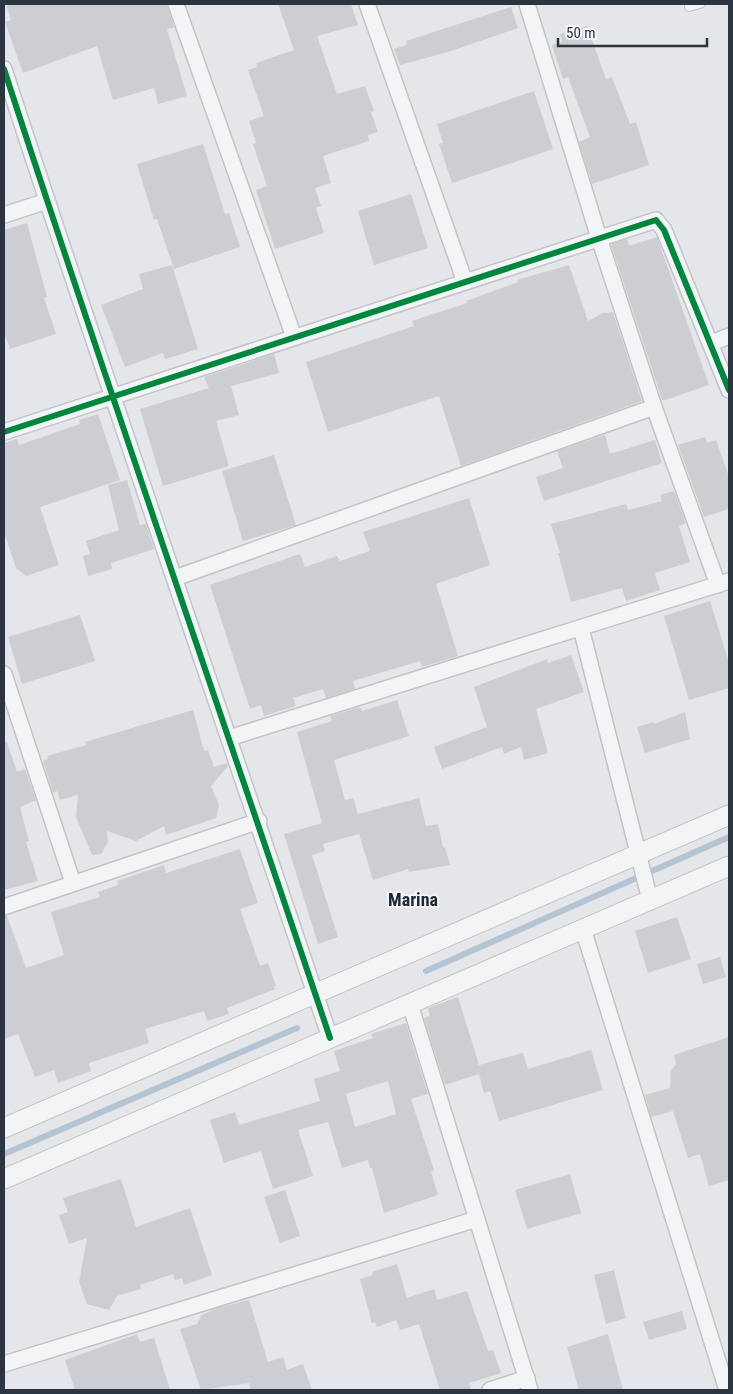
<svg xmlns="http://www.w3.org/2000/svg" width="733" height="1394" viewBox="0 0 733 1394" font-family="'Roboto Condensed',sans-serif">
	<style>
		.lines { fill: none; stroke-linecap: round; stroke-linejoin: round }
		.stream { stroke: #b4c4d3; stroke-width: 6 }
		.building { fill: #ccced1; fill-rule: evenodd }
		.service-casing { stroke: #c2c4c7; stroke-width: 10 }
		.minor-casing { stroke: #c2c4c7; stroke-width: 18 }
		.tertiary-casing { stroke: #c2c4c7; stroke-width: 21 }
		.service { stroke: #f3f4f6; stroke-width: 8 }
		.minor { stroke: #f3f4f6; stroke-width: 15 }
		.tertiary { stroke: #f3f4f6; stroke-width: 19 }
		.cycleway-casing { stroke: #f3f5f8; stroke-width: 9 }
		.cycleway { stroke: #00873e; stroke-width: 6 }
		.labels { text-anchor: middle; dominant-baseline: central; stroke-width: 4; stroke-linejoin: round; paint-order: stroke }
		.neighbourhood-label { font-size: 18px; font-weight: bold; fill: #1d2633; stroke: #f3f5f8 }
	</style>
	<rect width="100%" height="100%" fill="#e4e6e9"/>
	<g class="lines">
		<g class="stream">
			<polyline points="426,971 729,837"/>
			<polyline points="4,1154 297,1028"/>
		</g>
	</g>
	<g class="building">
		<polygon points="6,4 167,4 174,27 167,29 187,96 158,104 154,88 113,100 97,46 23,73 5,22 11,20"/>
		<polygon points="278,4 351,4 358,25 317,36 337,94 365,86 374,111 371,112 378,132 368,135 369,141 323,156 331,183 315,188 321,206 316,208 324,233 275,249 256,190 267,186 253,144 256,143 249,121 264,116 248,70 257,67 256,63 294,50"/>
		<polygon points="511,7 518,28 448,52 400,65 394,49 407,45 406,41"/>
		<polygon points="587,26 606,79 612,77 630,124 636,122 649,165 592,184 579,142 590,137 568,77 563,79 552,45 562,42 560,34"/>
		<polygon points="534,91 553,149 452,183 439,144 443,143 437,124"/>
		<polygon points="203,144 225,214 229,213 240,247 174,269 157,219 154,220 137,164"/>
		<polygon points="411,194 428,248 374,265 358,211"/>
		<polygon points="27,223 47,297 44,298 56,334 10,349 4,332 4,230"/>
		<polygon points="657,237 709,385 665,400 662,400 611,244 627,239 629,246"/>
		<polygon points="172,265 198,349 165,359 163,353 125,367 101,305 143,289 139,274"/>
		<polygon points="569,265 588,321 603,313 613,312 642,401 461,466 439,396 328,432 306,362 414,326 412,321 467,303 466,301 518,282 517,280"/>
		<polygon points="274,354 279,373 231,386 239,415 216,421 229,466 163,486 140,409 209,388 204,377"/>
		<polygon points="98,414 120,480 40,507 59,565 26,576 16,568 4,532 4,443 17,439 19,445 80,424 79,420"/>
		<polygon points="605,435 610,454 655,440 662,463 544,501 536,477 563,468 557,451"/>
		<polygon points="705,437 707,443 716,440 729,477 729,509 704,517 678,445"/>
		<polygon points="274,455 296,525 243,541 222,471"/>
		<polygon points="127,480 140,525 146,524 154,549 111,563 112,569 88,576 83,556 90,554 86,541 119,530 108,485"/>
		<polygon points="674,491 686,523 679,526 690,562 655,573 660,590 626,601 622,588 571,602 558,553 560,553 551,524 626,504 628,510 662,501 660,495"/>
		<polygon points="469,498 490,565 436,584 458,656 422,667 420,661 353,681 355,689 326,698 323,689 293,698 296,706 264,716 261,705 250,709 210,585 300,554 305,567 337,556 340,561 370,551 363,532"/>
		<polygon points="710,601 729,663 729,688 689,700 664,616"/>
		<polygon points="80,615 95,661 22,684 8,637"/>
		<polygon points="571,655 584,692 536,709 548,753 524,760 521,747 504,754 502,747 442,769 434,747 487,727 474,687 547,659 548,663"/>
		<polygon points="397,700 409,736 334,760 345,800 353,798 358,814 419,798 426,826 438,824 443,848 445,847 450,865 409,872 408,869 373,880 359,834 323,844 325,851 312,855 338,937 318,944 284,834 322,823 297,732 332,721 330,716 360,707 362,711"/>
		<polygon points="193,710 204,751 208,750 214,767 227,763 228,766 211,786 219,805 216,818 166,835 164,826 136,841 107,831 108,842 101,854 92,855 76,817 78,795 60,800 57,791 53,793 43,761 48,759 47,756 86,745 85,742"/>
		<polygon points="685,712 690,739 645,753 637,727 654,722 654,724"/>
		<polygon points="4,742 7,742 17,772 25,769 36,800 20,807 29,841 26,842 38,881 4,890"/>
		<polygon points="240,849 258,903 240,909 260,966 268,963 276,986 274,987 275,989 227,1008 229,1014 207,1021 204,1011 145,1029 149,1043 89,1063 91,1071 58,1083 54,1070 35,1077 18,1034 4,1039 4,916 7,916 26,968 64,955 51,912 100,897 98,892 118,885 117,881 164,865 166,873"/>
		<polygon points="677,917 691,959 648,973 635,931"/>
		<polygon points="720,957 726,977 703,984 697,964"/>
		<polygon points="458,997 479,1065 523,1053 528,1069 591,1050 603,1090 499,1121 490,1091 484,1093 479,1074 445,1085 424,1018 430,1016 428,1008"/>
		<path d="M406,1023L428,1094L411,1099L434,1170L431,1172L438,1195L384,1213L372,1168H370L368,1160L342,1168L328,1122L298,1130L313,1176L273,1189L261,1151L224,1163L210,1120L235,1112L239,1125L320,1101L314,1079L340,1071L334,1051L373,1038L371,1034ZM388,1081L396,1114L355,1127L346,1094Z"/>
		<polygon points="729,1037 729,1180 709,1186 700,1154 688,1158 673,1111 651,1117 645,1095 670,1088 671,1071 676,1064 674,1055"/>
		<polygon points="570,1174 581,1213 527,1229 515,1190"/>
		<polygon points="121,1179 136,1227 190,1208 212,1275 184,1285 182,1278 175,1280 173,1274 140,1285 141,1289 117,1296 109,1310 87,1304 79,1282 87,1238 69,1244 59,1215 68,1212 63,1198"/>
		<polygon points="285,1190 300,1236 280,1243 264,1197"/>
		<polygon points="397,1264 407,1298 434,1289 437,1300 467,1291 488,1351 493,1350 501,1373 469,1383 471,1390 440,1390 419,1324 400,1330 396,1320 377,1327 375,1322 372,1323 360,1279 373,1275 372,1272"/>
		<polygon points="614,1270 626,1318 606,1324 594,1275"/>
		<polygon points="249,1300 268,1362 283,1357 287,1370 303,1364 312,1390 251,1390 249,1383 201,1390 180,1329 197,1324 201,1316 214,1309"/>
		<polygon points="682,1311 687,1329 649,1340 643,1322"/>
		<polygon points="137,1334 140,1342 154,1338 170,1390 75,1390 65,1360"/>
		<polygon points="608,1334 623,1390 579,1390 567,1347"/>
	</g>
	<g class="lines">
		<g class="service-casing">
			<polyline id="service" points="689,7 700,4"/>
		</g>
		<g class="minor-casing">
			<g id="minor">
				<polyline points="176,4 294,337"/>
				<polyline points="367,4 465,282"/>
				<polyline points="527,4 599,238 654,407 718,585"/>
				<path d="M4,69C109,393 222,715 330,1038"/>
				<polyline points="4,215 47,201"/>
				<polyline points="712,343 729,336"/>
				<polyline points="4,432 656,220 664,230 729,390"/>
				<polyline points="175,578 654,407"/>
				<polyline points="581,628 650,900"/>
				<polyline points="4,674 73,883"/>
				<polyline points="229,738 729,581"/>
				<polyline points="4,907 259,821"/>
				<polyline points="583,929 727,1390"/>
				<polyline points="410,1004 530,1390"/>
				<polyline points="4,1364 477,1219"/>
				<polyline points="490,1390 527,1378"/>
			</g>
		</g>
		<g class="tertiary-casing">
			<g id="tertiary">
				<polyline points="4,1128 729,815"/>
				<polyline points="4,1179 729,866"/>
			</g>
		</g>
		<use href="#service" class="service"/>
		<use href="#minor" class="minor"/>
		<use href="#tertiary" class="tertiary"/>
		<g class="cycleway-casing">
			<g id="cycleway">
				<path d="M4,69C109,393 222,715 330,1038"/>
				<polyline points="4,432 656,220 664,230 729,390"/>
			</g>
		</g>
		<use href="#cycleway" class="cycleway"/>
	</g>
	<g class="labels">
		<g class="neighbourhood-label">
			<text x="413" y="899">Marina</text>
		</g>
	</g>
	<rect width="733" height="1394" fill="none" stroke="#2b3542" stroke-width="10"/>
	<path d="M558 38v8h149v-8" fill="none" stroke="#2b3542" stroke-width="2.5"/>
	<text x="566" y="38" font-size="15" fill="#2b3542" stroke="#f3f5f8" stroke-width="4" paint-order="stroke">50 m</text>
</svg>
